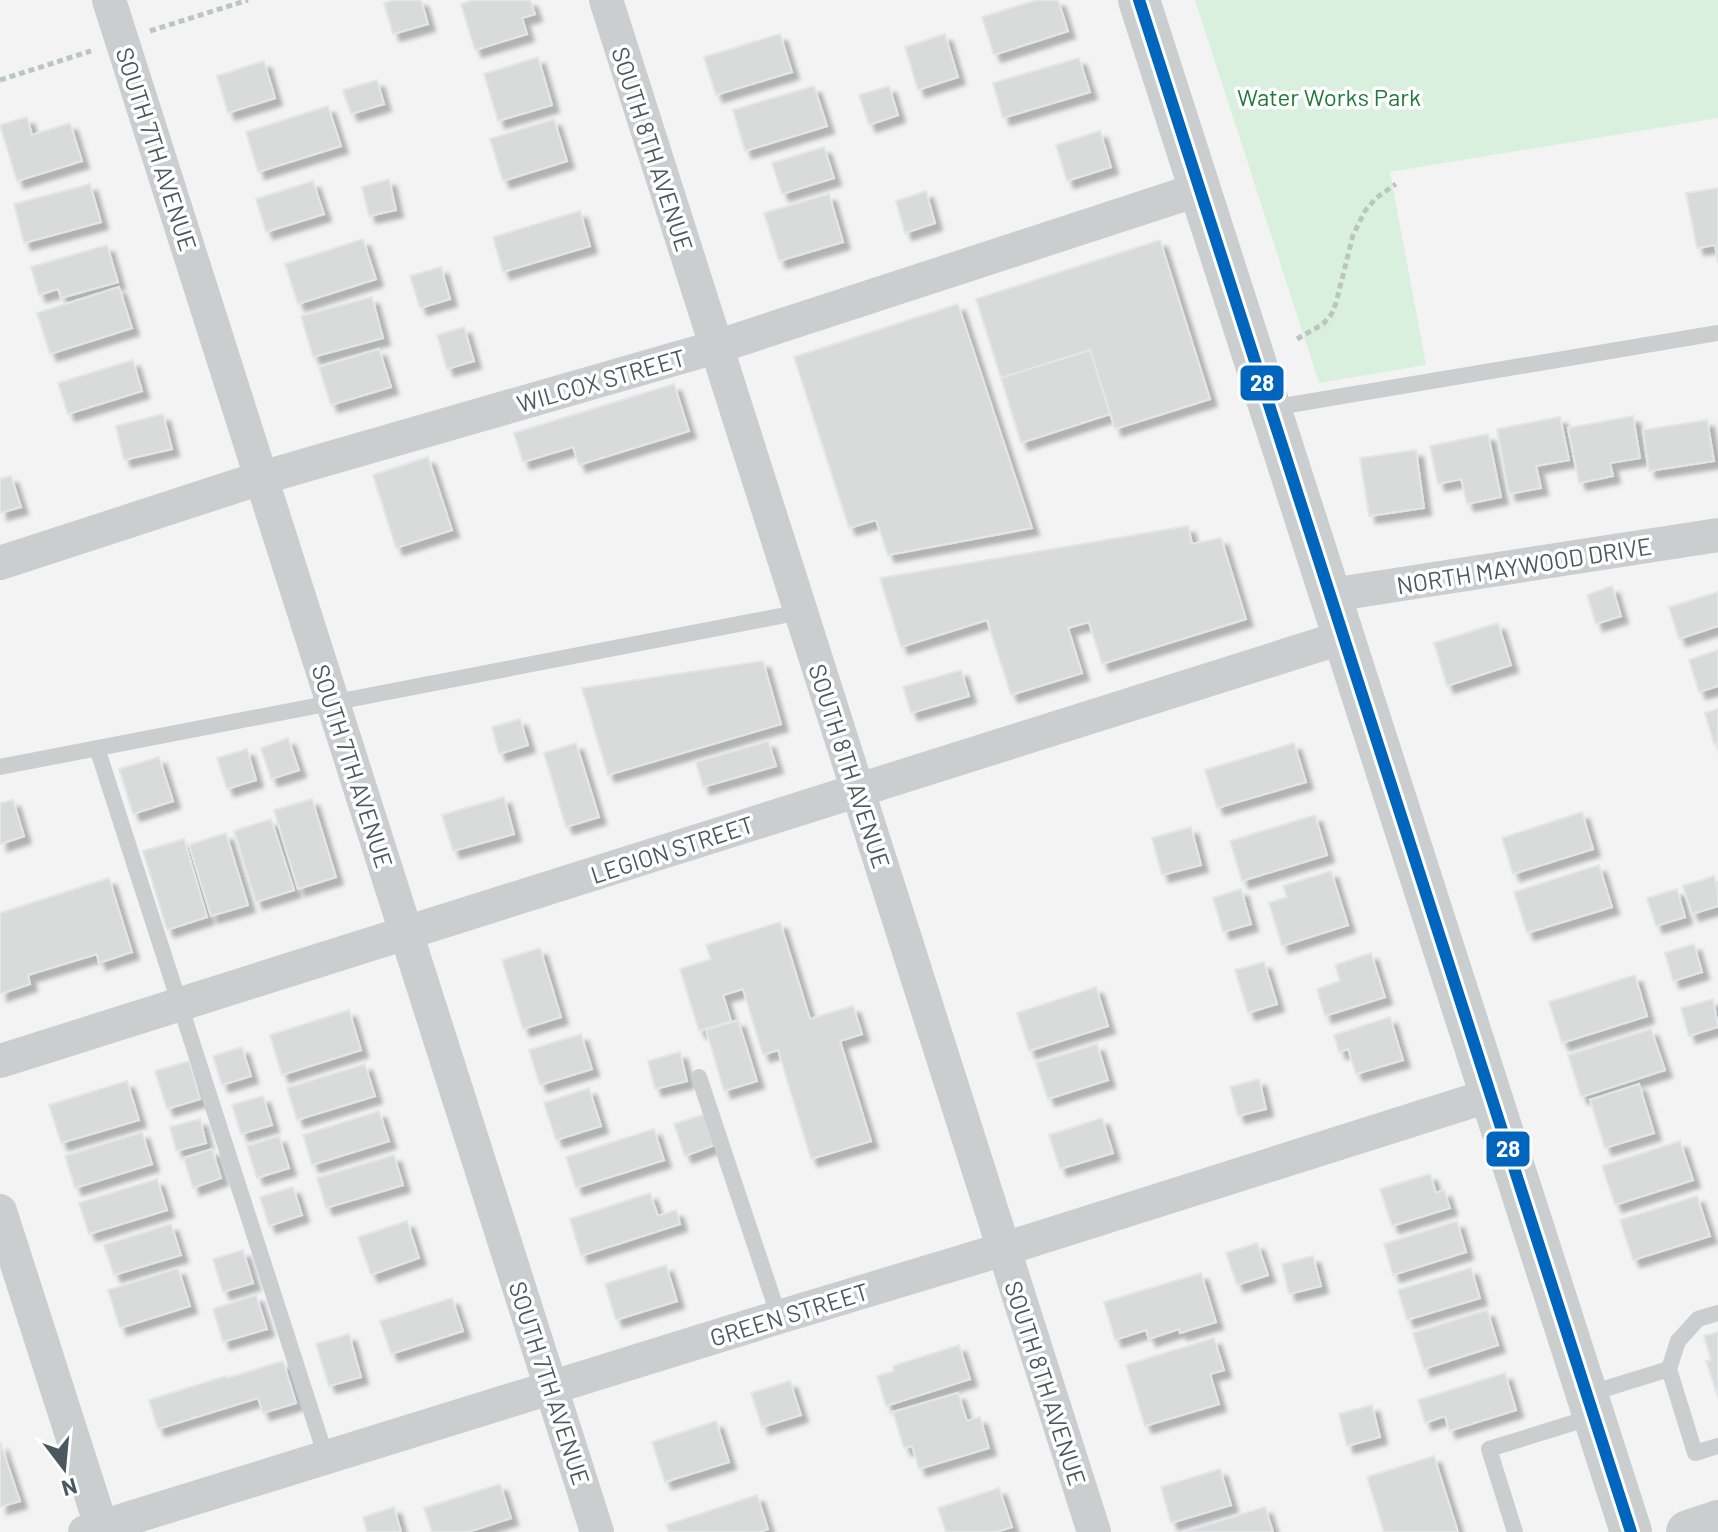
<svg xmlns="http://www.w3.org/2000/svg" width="1718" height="1532" viewBox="0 0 1718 1532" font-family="Barlow,sans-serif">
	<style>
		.green { fill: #daf0de }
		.building { fill: #d9dbdb; stroke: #e4e5e6; stroke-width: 2; filter: url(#shadow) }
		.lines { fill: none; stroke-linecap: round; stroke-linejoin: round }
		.path { stroke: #bbc6c0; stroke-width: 5; stroke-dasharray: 6 4; stroke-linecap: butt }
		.service { stroke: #cbcece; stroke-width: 16 }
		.minor { stroke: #cbcece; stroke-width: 34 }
		.tertiary { stroke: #cbcece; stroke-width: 42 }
		.secondary { stroke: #cacece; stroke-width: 44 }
		.bus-1-casing { stroke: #fff; stroke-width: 18 }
		.bus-1 { stroke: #0065bd; stroke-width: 12 }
		.labels { text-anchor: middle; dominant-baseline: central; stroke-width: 7; stroke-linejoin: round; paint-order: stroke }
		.park-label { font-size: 24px; fill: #207b39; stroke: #fff }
		.street-label { font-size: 24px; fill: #4b595e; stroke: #fff }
		.line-badge { stroke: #fff; stroke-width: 3 }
		.badge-label { font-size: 22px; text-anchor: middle; font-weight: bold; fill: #fff }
	</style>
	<defs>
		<filter id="shadow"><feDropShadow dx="7" dy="7" stdDeviation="2" flood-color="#0004"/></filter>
	</defs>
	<rect width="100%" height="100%" fill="#f3f3f3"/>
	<polygon class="green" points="1195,0 1718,0 1718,118 1390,172 1426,365 1319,383"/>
	<g class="building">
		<polygon points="395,0 421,0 428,24 393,34 384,3"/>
		<polygon points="474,0 530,0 535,14 522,18 527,34 475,50 461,4"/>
		<polygon points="1037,0 1058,0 1068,31 994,55 982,17"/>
		<polygon points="780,34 792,72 716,95 704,57"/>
		<polygon points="945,34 958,77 918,90 905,47"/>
		<polygon points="538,57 552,105 498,121 484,74"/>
		<polygon points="1079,58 1090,92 1003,118 993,83"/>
		<polygon points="264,61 275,98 228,113 217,76"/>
		<polygon points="377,80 384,104 351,114 343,90"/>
		<polygon points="814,86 827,126 745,151 733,110"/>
		<polygon points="889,86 898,115 869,125 859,95"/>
		<polygon points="328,106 341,146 258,172 246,132"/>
		<polygon points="27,117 32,135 70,123 82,161 17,181 0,125"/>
		<polygon points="554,119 567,161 503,181 490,139"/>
		<polygon points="1100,131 1111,167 1067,181 1056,145"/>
		<polygon points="824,147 834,178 782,194 772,163"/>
		<polygon points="389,179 396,210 369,216 362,187"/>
		<polygon points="313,181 324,214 266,232 256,199"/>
		<polygon points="90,184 101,222 24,243 14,204"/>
		<polygon points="1718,188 1718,263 1715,245 1697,248 1686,193"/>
		<polygon points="926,191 935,223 905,233 896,201"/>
		<polygon points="829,194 843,242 779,261 764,213"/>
		<polygon points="580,211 590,246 503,272 493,237"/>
		<polygon points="363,239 376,279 298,304 285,264"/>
		<polygon points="1160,240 1210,399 1115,429 1090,350 1001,378 976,299"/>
		<polygon points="107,245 118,282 61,298 58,289 39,295 31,267"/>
		<polygon points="441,267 450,299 420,308 410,276"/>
		<polygon points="119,287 132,328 50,354 37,313"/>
		<polygon points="372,297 383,338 313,357 301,316"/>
		<polygon points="958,304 1032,528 888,555 876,520 849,528 794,357"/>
		<polygon points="464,327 474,361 447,369 437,335"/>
		<polygon points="379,349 391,387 331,405 319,367"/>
		<polygon points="1090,350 1110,414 1021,443 1001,378"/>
		<polygon points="133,360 142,391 68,414 58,383"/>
		<polygon points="674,384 689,431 579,465 573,447 523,462 514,433"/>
		<polygon points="163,414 172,449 124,460 116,426"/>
		<polygon points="1633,416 1640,458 1610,463 1613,476 1579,483 1568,428"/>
		<polygon points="1560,417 1569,460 1536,466 1541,488 1509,494 1497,429"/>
		<polygon points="1707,420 1714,461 1649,471 1643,430"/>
		<polygon points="1488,434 1501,497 1467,504 1461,479 1438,484 1430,446"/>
		<polygon points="1416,450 1424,508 1369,516 1360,458"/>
		<polygon points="428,457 452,530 396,548 373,475"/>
		<polygon points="11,476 21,507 0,513 0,479"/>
		<polygon points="1188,526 1192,544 1221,538 1246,619 1102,664 1089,622 1068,628 1082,673 1011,695 987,620 901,647 880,578"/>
		<polygon points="1612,586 1621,616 1596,624 1587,595"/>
		<polygon points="1718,592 1718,626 1679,639 1669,607"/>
		<polygon points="1498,623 1511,665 1447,686 1434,643"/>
		<polygon points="1718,650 1718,686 1699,692 1689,660"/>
		<polygon points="763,661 781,724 608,775 582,688"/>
		<polygon points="961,670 969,696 911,713 903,687"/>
		<polygon points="1718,709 1718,743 1714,744 1705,713"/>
		<polygon points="520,719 528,745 499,754 492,727"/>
		<polygon points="288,738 299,770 271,779 261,748"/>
		<polygon points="768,741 776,766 703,787 696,762"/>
		<polygon points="576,743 599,817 566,827 544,753"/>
		<polygon points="1294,743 1306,782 1217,808 1205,770"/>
		<polygon points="247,749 256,780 227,789 217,758"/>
		<polygon points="159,757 173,801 133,814 119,769"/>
		<polygon points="504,797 514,834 453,851 442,815"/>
		<polygon points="312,799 336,877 298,889 274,810"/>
		<polygon points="13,800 24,836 0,844 0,803"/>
		<polygon points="1582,812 1593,849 1513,874 1502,838"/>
		<polygon points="1315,815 1327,855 1242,881 1230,841"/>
		<polygon points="271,819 294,890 256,902 234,831"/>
		<polygon points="1191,827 1201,865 1162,875 1152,838"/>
		<polygon points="226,833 248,905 211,916 189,845"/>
		<polygon points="184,839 207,917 167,930 143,851"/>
		<polygon points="1599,865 1612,907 1527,933 1514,892"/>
		<polygon points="1331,871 1348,925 1282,946 1269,903 1287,897 1283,886"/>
		<polygon points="1714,876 1718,890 1718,906 1692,914 1683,886"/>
		<polygon points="109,878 132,952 99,963 97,954 28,975 30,984 0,994 0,913"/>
		<polygon points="1241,889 1251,924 1223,932 1213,898"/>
		<polygon points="1677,889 1685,917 1656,926 1647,898"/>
		<polygon points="780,922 810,1019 853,1006 862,1034 840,1041 871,1141 811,1159 778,1050 763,1055 743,989 723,995 731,1021 699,1031 680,969 711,959 706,945"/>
		<polygon points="1694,944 1702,972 1673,981 1665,953"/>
		<polygon points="540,948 561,1017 523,1029 502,960"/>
		<polygon points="1371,953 1385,997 1325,1016 1317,989 1340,981 1335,965"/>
		<polygon points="1264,962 1277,1004 1248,1013 1235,970"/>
		<polygon points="1635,975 1647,1016 1562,1043 1549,1002"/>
		<polygon points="1096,987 1108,1026 1029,1051 1017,1013"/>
		<polygon points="1713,999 1718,1027 1689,1036 1681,1008"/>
		<polygon points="349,1010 361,1050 282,1075 270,1035"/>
		<polygon points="1390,1017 1403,1060 1356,1074 1348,1049 1339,1052 1334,1035"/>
		<polygon points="738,1020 757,1081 724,1091 706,1030"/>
		<polygon points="1651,1029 1665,1070 1581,1097 1568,1055"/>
		<polygon points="581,1034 592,1069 540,1085 529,1050"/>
		<polygon points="1097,1044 1108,1080 1048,1099 1036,1063"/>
		<polygon points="242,1047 251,1076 222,1085 213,1056"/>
		<polygon points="680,1052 687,1081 655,1089 648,1061"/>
		<polygon points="189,1061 200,1099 167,1109 155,1071"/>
		<polygon points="365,1064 375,1096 297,1120 287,1088"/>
		<polygon points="1259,1079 1266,1109 1238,1116 1230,1087"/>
		<polygon points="127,1081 139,1120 61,1143 49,1105"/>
		<polygon points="1639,1084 1654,1133 1605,1148 1590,1100"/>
		<polygon points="589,1088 601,1126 556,1140 544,1103"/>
		<polygon points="263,1096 272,1125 241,1134 232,1105"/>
		<polygon points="379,1111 389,1141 312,1165 303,1135"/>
		<polygon points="705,1114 715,1145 685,1156 674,1124"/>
		<polygon points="1102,1118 1113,1153 1060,1169 1049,1135"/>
		<polygon points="200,1119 206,1143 176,1151 170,1127"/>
		<polygon points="654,1129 664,1160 576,1188 566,1157"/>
		<polygon points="142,1132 152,1164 75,1188 65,1156"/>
		<polygon points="279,1136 289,1168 257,1178 247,1146"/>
		<polygon points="1680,1141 1693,1180 1615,1205 1602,1166"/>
		<polygon points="212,1149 221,1178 193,1188 184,1158"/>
		<polygon points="394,1155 403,1185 326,1208 317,1178"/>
		<polygon points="1430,1174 1436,1193 1444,1190 1450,1208 1392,1226 1380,1189"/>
		<polygon points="157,1179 167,1210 89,1234 79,1203"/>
		<polygon points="293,1187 302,1215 269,1226 260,1197"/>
		<polygon points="650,1193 658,1216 676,1210 680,1224 581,1256 570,1219"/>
		<polygon points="1697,1196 1710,1236 1633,1260 1620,1220"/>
		<polygon points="407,1221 419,1258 371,1275 358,1237"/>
		<polygon points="1457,1221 1466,1252 1393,1275 1384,1244"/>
		<polygon points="171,1224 181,1255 114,1275 104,1245"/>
		<polygon points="1257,1243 1268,1275 1237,1285 1226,1253"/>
		<polygon points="243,1250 253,1283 223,1292 213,1259"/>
		<polygon points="1313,1256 1321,1286 1289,1294 1282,1264"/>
		<polygon points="666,1265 677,1301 616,1320 605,1284"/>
		<polygon points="178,1268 190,1306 120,1328 108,1290"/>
		<polygon points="1471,1268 1480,1298 1407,1320 1398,1290"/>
		<polygon points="1201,1273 1216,1322 1180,1333 1179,1329 1149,1339 1146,1330 1115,1340 1104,1302"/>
		<polygon points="256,1295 267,1329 223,1342 213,1309"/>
		<polygon points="452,1298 463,1331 391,1354 380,1321"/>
		<polygon points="1487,1310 1498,1345 1424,1369 1413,1333"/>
		<polygon points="1718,1332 1718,1397 1706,1361 1711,1360 1704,1336"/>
		<polygon points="349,1334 361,1377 329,1386 316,1344"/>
		<polygon points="1214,1338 1224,1370 1210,1374 1219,1404 1145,1426 1126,1365"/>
		<polygon points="959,1345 970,1379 886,1406 877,1376 894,1371 893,1366"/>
		<polygon points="283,1361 296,1403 263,1413 258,1398 158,1429 149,1400 226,1376 227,1378"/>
		<polygon points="1505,1373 1516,1410 1449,1431 1445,1416 1425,1423 1418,1400"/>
		<polygon points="790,1381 801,1415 762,1427 751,1393"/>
		<polygon points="958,1393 967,1421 980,1417 989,1448 919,1469 912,1446 904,1448 893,1412"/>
		<polygon points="1372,1405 1380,1437 1347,1446 1339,1414"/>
		<polygon points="716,1421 729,1462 665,1482 652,1442"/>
		<polygon points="0,1442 20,1501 0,1507"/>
		<polygon points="1434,1456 1458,1532 1384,1532 1367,1477"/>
		<polygon points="1220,1469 1231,1505 1171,1523 1161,1487"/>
		<polygon points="500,1484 511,1518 468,1532 432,1532 424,1508"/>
		<polygon points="999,1488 1012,1527 996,1532 946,1532 938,1508"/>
		<polygon points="757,1495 768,1529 759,1532 669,1532 666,1525"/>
		<polygon points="394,1507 401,1532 367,1532 363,1517"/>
		<polygon points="1265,1507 1273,1532 1184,1532"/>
	</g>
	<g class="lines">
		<g class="path">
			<polyline points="150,31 248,0"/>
			<polyline points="0,80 91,51"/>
			<polyline points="1297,339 1323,324 1331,315 1336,303 1353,235 1365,211 1376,198 1396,184"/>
		</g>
		<g class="service">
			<polyline points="1271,408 1718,333"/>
			<polyline points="97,748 326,1457"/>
			<polyline points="0,767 801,612"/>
			<polyline points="699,1077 779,1317"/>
			<polyline points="1669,1369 1678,1341 1698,1319 1718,1313"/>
			<polyline points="1588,1394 1669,1369 1695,1453 1718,1446"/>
			<polyline points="1515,1532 1489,1449 1592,1417"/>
		</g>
		<g class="minor">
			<polyline points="109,0 597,1532"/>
			<polyline points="606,0 1094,1532"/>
			<polyline points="0,563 261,478 716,347 1200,189"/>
			<polyline points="1331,595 1718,535"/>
			<polyline points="0,1061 1344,637"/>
			<polyline points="0,1211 103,1532"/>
			<polyline points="85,1532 779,1317 1004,1249 1491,1095"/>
		</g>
		<polyline class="tertiary" points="1139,0 1631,1532"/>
		<polyline class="secondary" points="1688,1532 1718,1522"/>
		<g class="bus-1-casing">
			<polyline id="bus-1" points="1139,0 1631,1532"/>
		</g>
		<use href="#bus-1" class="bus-1"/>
	</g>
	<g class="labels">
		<g class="park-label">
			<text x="1329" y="96">Water Works Park</text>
		</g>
		<g class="street-label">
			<text transform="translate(157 149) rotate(72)">SOUTH 7TH AVENUE</text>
			<text transform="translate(653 149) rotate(72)">SOUTH 8TH AVENUE</text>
			<text transform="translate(601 380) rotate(-16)">WILCOX STREET</text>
			<text transform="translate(1524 565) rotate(-9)">NORTH MAYWOOD DRIVE</text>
			<text transform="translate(353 766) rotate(72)">SOUTH 7TH AVENUE</text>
			<text transform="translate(850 766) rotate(72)">SOUTH 8TH AVENUE</text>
			<text transform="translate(672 849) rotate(-18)">LEGION STREET</text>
			<text transform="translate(789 1314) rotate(-17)">GREEN STREET</text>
			<text transform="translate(550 1383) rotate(72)">SOUTH 7TH AVENUE</text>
			<text transform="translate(1046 1383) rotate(72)">SOUTH 8TH AVENUE</text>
		</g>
	</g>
	<g class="line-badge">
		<rect x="1239" y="364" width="46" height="38" rx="8" fill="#0065bd"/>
		<rect x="1485" y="1130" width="46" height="38" rx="8" fill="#0065bd"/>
	</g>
	<g class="badge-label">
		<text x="1262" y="391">28</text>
		<text x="1508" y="1157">28</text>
	</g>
	<g transform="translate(64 1468) rotate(164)" stroke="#ffffff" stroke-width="6" paint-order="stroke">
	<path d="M0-6L14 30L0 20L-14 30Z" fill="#4b595e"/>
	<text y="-12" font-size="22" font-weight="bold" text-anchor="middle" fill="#4b595e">N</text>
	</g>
</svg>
